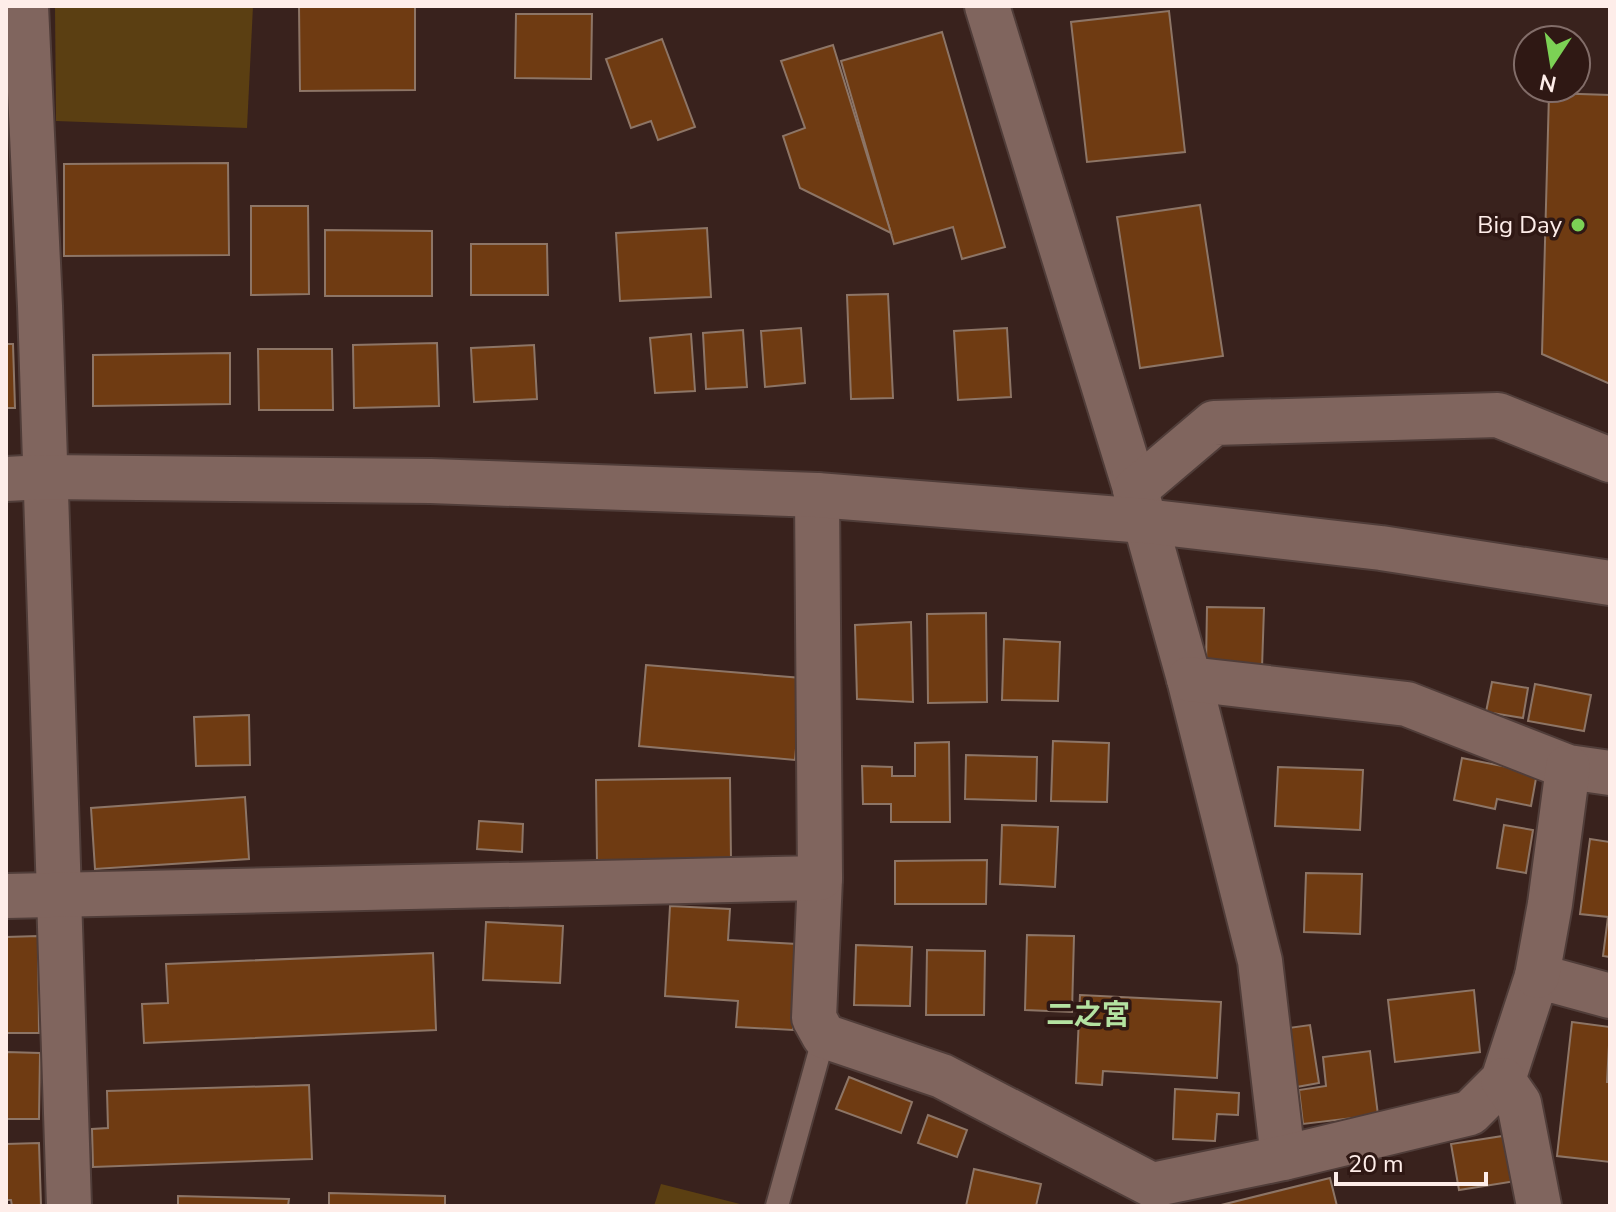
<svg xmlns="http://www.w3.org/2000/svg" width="1616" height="1212" viewBox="0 0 1616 1212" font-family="'Nunito Sans','Noto Sans JP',sans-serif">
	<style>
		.green { fill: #5b3f12 }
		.building { fill: #6f3b12; stroke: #8d7566; stroke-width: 2 }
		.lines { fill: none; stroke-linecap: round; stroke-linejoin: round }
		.lane-casing { stroke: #503d39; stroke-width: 26 }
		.street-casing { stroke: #503d39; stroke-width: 48 }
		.secondary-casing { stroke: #503d39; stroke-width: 48 }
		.lane { stroke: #80655e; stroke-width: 22 }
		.street { stroke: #80655e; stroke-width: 44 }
		.secondary { stroke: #80655e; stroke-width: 44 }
		.poi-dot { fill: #7cd155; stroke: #2f1814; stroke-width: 3 }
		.labels { text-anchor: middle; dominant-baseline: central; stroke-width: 7; stroke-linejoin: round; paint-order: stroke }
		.poi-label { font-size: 24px; fill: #feede9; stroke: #2f1814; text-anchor: end }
		.quarter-label { font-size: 28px; font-weight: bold; fill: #b4e2a1; stroke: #2f1814 }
	</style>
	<rect width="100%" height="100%" fill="#39221d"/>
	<g class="green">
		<polygon points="55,6 253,6 247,128 56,121"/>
		<polygon points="661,1184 740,1204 740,1206 654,1206"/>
	</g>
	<g class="building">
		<polygon points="299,6 415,6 415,90 300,91"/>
		<polygon points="1169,11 1185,152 1087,162 1071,22"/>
		<polygon points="516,14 592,14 591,79 515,78"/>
		<polygon points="942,32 1005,247 962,259 953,227 894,244 841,61"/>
		<polygon points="662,39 695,127 658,140 651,121 631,128 606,59"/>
		<polygon points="833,45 891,233 800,188 783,136 805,128 781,61"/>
		<polygon points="1549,93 1610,95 1610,384 1542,354"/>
		<polygon points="228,163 229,255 64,256 64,164"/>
		<polygon points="1200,205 1223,356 1140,368 1117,217"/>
		<polygon points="251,206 308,206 309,294 251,295"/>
		<polygon points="707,228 711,297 620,301 616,233"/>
		<polygon points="325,230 432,231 432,296 325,296"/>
		<polygon points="471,244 547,244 548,295 471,295"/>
		<polygon points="888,294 893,398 851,399 847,295"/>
		<polygon points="801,328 805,383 765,387 761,331"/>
		<polygon points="1007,328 1011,397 958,400 954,331"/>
		<polygon points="743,330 747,387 706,389 703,333"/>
		<polygon points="691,334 695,391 655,393 650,338"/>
		<polygon points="437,343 439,406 354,408 353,345"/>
		<polygon points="6,344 13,344 15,408 6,408"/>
		<polygon points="534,345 537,399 474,402 471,348"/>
		<polygon points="258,349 332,349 333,410 259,410"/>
		<polygon points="230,353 230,404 93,406 93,355"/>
		<polygon points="1207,607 1264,608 1262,668 1206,666"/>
		<polygon points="986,613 987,702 928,703 927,614"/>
		<polygon points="911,622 913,702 857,699 855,625"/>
		<polygon points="1004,639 1060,642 1058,701 1002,700"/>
		<polygon points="646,665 802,678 795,760 639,746"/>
		<polygon points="1492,682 1528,688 1523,718 1486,712"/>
		<polygon points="1535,684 1591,695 1584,731 1528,721"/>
		<polygon points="249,715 250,765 196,766 194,717"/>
		<polygon points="1053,741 1109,743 1107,802 1051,801"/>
		<polygon points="949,742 950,822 891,822 891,804 863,804 862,766 892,767 892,776 915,776 915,743"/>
		<polygon points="966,755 1037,757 1036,801 965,799"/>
		<polygon points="1462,758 1537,773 1531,806 1497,799 1495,809 1454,800"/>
		<polygon points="1278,767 1363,770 1360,830 1275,826"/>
		<polygon points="730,778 731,861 597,862 596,780"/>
		<polygon points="245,797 249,859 95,869 91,808"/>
		<polygon points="479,821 523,824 522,852 477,849"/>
		<polygon points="1002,825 1058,827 1055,887 1000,884"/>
		<polygon points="1504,825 1533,830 1526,873 1497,868"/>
		<polygon points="1590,839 1610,842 1610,957 1603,956 1608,917 1580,914"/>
		<polygon points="987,860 986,904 895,904 895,861"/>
		<polygon points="1306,873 1362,874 1360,934 1304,932"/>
		<polygon points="670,906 730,909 728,940 797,944 793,1030 736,1027 738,1001 665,996"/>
		<polygon points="486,922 563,926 560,983 483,980"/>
		<polygon points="1027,935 1074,936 1072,1012 1025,1010"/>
		<polygon points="38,936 39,1033 6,1033 6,937"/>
		<polygon points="856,945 912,947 910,1006 854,1005"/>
		<polygon points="927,950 985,951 984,1015 926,1015"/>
		<polygon points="433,953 436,1030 144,1043 142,1004 168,1003 166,964"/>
		<polygon points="1474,990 1480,1052 1395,1062 1388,1000"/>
		<polygon points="1080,995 1221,1002 1217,1078 1103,1071 1102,1085 1076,1083"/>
		<polygon points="1572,1022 1610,1027 1607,1082 1610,1082 1610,1162 1557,1156"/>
		<polygon points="1310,1025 1319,1083 1291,1088 1281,1029"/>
		<polygon points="1370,1051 1378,1115 1303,1124 1299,1090 1326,1086 1323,1057"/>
		<polygon points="6,1052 40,1053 39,1119 6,1119"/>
		<polygon points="849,1077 912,1102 901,1133 836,1109"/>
		<polygon points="309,1085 312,1159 93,1167 92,1129 108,1128 107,1091"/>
		<polygon points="1175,1089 1239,1093 1238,1115 1217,1114 1215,1141 1173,1139"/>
		<polygon points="928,1115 967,1130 957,1157 918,1143"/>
		<polygon points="1509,1135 1516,1181 1459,1190 1451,1144"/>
		<polygon points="39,1143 41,1206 12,1206 11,1200 6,1200 6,1144"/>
		<polygon points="974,1169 1041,1184 1036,1206 966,1206"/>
		<polygon points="1330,1178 1337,1206 1217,1206"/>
		<polygon points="329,1193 445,1196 445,1206 329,1206"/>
		<polygon points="178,1196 289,1199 288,1206 178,1206"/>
	</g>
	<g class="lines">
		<g class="lane-casing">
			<polyline id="lane" points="777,1206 824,1036"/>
		</g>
		<g class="street-casing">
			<g id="street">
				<polyline points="26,6 40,306 69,1206"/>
				<polyline points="987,6 1145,521 1189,679 1260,961 1283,1158"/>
				<polyline points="1135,490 1214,423 1498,415 1610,460"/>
				<polyline points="1189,679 1407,704 1568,767 1610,773"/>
				<polyline points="820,878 814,1018 824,1036 942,1076 1152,1185 1283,1158 1470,1113 1503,1080 1537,976 1610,996"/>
				<polyline points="6,896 820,878 817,495"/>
				<polyline points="1537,976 1550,904 1568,767"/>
				<polyline points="1503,1080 1519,1103 1539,1206"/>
			</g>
		</g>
		<g class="secondary-casing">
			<polyline id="secondary" points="6,479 45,477 431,481 817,495 1145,521 1381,548 1610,583"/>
		</g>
		<use href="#lane" class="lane"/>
		<use href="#street" class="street"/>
		<use href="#secondary" class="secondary"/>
	</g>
	<circle class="poi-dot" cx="1578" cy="225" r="8"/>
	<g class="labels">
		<g class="poi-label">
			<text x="1562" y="225">Big Day</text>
		</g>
		<g class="quarter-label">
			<text x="1088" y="1015">二之宮</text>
		</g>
	</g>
	<rect width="1616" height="1212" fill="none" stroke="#feede9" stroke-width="16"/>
	<g transform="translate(1552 64) rotate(192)"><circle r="38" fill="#2f1814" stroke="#826d69" stroke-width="2"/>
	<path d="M0-6L14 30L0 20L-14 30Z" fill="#7cd155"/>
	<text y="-12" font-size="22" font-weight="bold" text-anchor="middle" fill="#feede9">N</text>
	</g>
	<path d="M1336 1172v12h150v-12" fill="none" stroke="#feede9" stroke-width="4"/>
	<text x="1348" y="1172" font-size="24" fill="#feede9" stroke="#2f1814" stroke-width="6" paint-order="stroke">20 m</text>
</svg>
